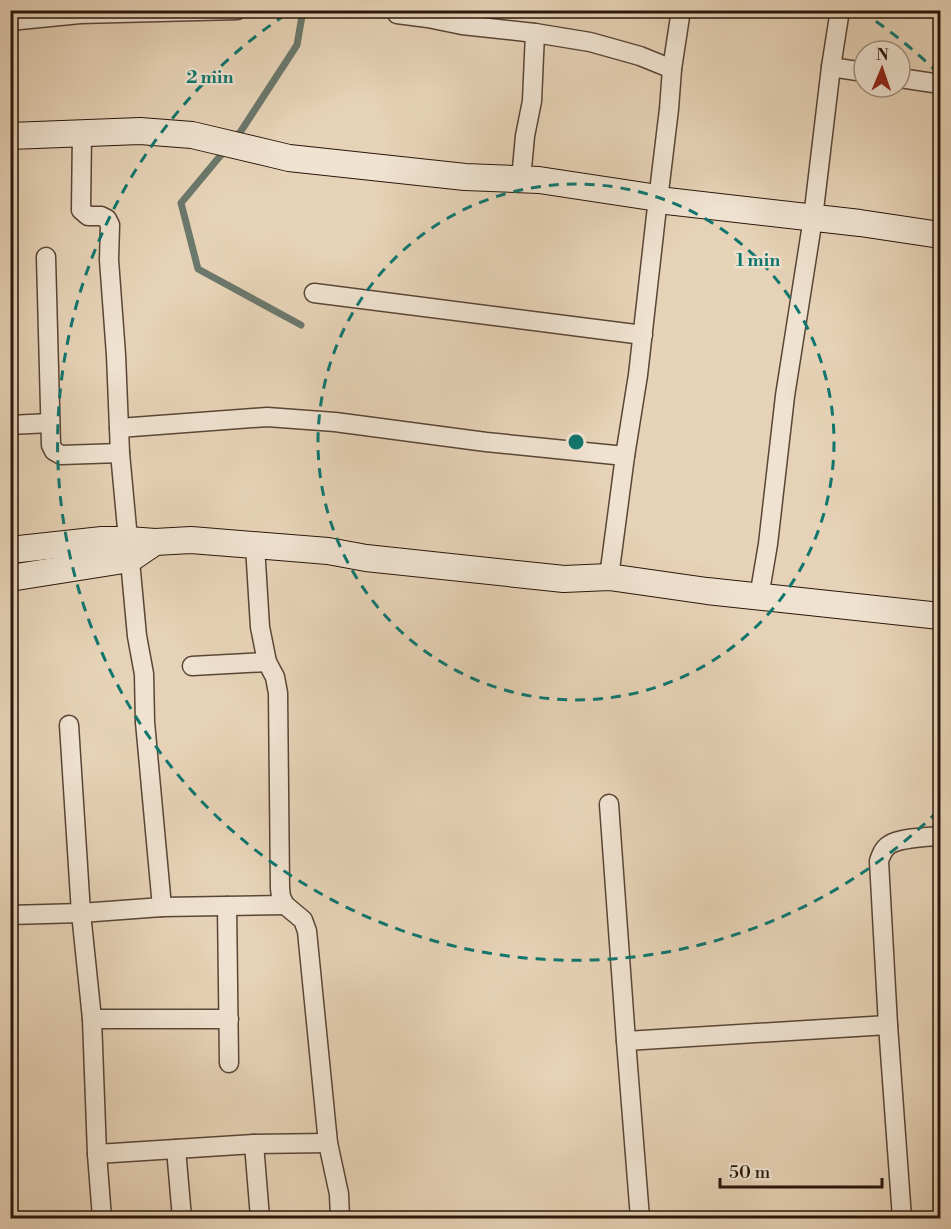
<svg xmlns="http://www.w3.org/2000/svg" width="951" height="1229" viewBox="0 0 951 1229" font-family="'Libre Bodoni',serif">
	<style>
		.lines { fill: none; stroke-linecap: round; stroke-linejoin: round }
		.stream { stroke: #6b786c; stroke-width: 7 }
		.street-casing { stroke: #594636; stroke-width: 21 }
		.secondary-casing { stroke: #2a170b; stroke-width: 28 }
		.street { stroke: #efe2d0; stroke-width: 18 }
		.secondary { stroke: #efe2d0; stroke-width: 26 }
		.ring { fill: none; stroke: #0f766e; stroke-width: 3; stroke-dasharray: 10 8 }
		.centre { fill: #0f766e; stroke: #efe2d0; stroke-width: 3 }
		.ring-label { font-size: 18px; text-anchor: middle; font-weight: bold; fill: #0f766e; stroke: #efe2d0; stroke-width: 4.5; stroke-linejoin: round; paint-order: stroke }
	</style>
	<rect width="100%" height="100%" fill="#e6d2b6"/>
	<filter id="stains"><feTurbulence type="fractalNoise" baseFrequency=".00333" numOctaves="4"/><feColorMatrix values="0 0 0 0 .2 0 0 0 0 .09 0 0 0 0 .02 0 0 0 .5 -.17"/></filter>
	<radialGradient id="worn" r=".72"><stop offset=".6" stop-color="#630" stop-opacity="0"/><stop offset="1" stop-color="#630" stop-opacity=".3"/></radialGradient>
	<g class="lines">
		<g class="stream">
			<polyline points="233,140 241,131 297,45 303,10"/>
			<polyline points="226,149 181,203 198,269 301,325"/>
		</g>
		<g class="street-casing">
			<g id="street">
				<polyline points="397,14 428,18 462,25 535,33 590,42 640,56 672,69"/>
				<polyline points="10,21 80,14 237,10"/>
				<polyline points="831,67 864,72"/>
				<polyline points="900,78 940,84"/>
				<polyline points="521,179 525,136 532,101 535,33"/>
				<polyline points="658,200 669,109 672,69 681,10"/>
				<polyline points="46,257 51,445 54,451 61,455 120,453"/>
				<polyline points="314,293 643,335"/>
				<polyline points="10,425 50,423"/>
				<polyline points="119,428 267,417 335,422 486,442 625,456"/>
				<polyline points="255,546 260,627 267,662 275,677 278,693 280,888 281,897 285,905 303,920 307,931 328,1143 339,1194 340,1218"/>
				<polyline points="609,577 625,456 638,375 658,198"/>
				<polyline points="759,597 768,544 785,396 813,218 831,67 840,10"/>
				<polyline points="192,666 267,662"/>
				<polyline points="69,725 81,913 92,1019 229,1019"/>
				<polyline points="609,804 626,1041"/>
				<polyline points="227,906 229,1063"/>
				<polyline points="162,907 285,905"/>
				<polyline points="10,915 81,913 162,907 145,722 144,674 137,636 120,453 116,355 109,260 110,225 107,219 101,216 88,216 81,210 82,133"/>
				<polyline points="92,1019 97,1154 102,1218"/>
				<polyline points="254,1144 260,1218"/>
				<polyline points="176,1149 182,1218"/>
				<polyline points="97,1154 254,1144 328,1143"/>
				<polyline points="640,1218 626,1041 888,1025"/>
				<path d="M902,1218L888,1025L879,861C881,855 883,849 889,845C899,838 927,837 940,836"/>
			</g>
		</g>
		<g class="secondary-casing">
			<g id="secondary">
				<polyline points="10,136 140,131 192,135 289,158 465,177 539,180 658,198 658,200 860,223 940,235"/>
				<polyline points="10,550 102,540 128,540 155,542 191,540 328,551 366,558 564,579 609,577 707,591 940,616"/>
				<polyline points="10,578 130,559 155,542"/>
			</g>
		</g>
		<use href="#street" class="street"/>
		<use href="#secondary" class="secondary"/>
	</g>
	<g class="ring">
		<circle cx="576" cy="442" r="258"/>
		<path d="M938 811A517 517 0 1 1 291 11M861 11A517 517 0 0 1 938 73"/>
	</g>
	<circle cx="576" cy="442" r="9" class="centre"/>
	<g class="ring-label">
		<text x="210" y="83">2 min</text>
		<text x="758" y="266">1 min</text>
	</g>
	<rect width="951" height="1229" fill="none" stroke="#e6d2b6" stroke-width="36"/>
	<rect x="12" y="12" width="927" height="1205" fill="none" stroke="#2a170b" stroke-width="3"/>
	<rect x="18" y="18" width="915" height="1193" fill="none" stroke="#2a170b" stroke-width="1.5"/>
	<g transform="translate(882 69) rotate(2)"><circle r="28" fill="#efe2d0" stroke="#a09181" stroke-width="1.5"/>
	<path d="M0-4.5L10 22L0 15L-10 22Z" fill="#8f2418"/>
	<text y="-9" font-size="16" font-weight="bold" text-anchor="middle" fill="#2a170b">N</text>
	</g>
	<path d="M720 1178v9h162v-9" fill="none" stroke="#2a170b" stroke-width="3"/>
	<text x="729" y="1178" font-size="18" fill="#2a170b" stroke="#efe2d0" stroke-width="4.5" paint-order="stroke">50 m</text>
	<rect width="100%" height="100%" filter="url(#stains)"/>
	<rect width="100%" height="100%" fill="url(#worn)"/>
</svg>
